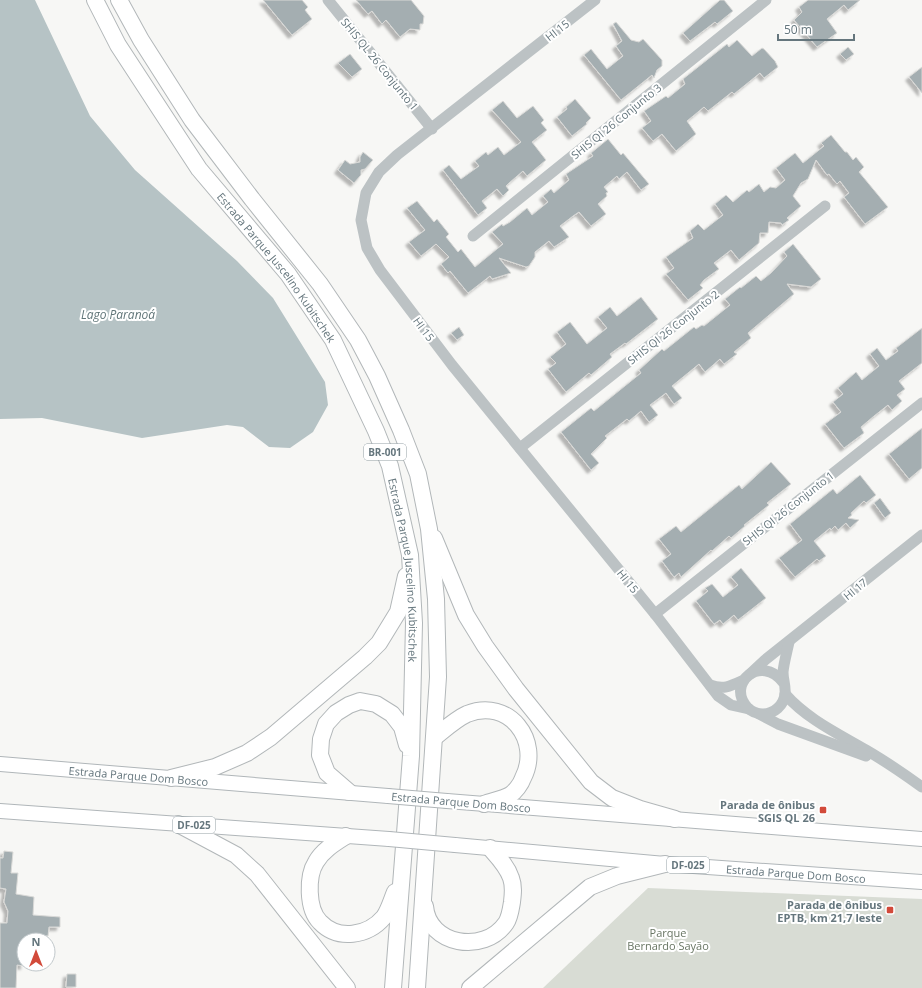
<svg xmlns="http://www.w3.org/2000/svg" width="922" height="988" viewBox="0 0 922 988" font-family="'Open Sans',sans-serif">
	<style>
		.green { fill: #d8dcd4 }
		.water { fill: #b6c3c5 }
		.building { fill: #a4aeb1; stroke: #d9d9d7; filter: url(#shadow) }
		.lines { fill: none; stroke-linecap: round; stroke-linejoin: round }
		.major-casing { stroke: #b0b6b9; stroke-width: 16 }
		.highway-casing { stroke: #b2b7b9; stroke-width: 18 }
		.minor { stroke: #bcc2c4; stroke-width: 11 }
		.major { stroke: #fff; stroke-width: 14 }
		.highway { stroke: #fff; stroke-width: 16 }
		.major-bridge-casing { stroke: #b0b6b9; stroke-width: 16; stroke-linecap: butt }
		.major-bridge { stroke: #fff; stroke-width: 14 }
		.poi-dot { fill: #d24a3a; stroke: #fff; stroke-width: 1.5 }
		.labels { text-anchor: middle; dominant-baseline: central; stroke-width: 4; stroke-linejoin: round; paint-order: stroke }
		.shield { fill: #fff; stroke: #939fa4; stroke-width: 1 }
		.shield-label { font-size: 10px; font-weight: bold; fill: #65767d }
		.street-label { font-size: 11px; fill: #65767d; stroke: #fff }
		.poi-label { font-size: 11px; font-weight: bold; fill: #65767d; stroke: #fff; text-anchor: end }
		.park-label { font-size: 11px; fill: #697664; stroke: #fff }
		.water-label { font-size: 12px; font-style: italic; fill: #607578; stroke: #fff }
	</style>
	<defs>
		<filter id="shadow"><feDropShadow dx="-3.5" dy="3.5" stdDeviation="1" flood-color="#0004"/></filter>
	</defs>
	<rect width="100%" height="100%" fill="#f7f7f5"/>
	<polygon class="green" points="648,888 922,899 922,988 543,988"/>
	<polygon class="water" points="0,0 35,0 90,116 135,170 237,261 273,298 325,382 328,405 313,432 290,448 269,447 243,427 227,425 142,438 42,418 0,419"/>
	<g class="building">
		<polygon points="263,0 302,0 308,7 305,10 312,19 292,35"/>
		<polygon points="356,0 411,0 424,16 423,24 420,24 420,30 410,29 400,37 386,20 382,24 372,11 368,14"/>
		<polygon points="720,0 724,0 733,11 717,24 715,22 690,41 683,33"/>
		<polygon points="808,0 860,0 848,10 844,5 827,19 837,33 817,47 794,20 802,12 799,7"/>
		<polygon points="616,22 631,40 639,42 643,39 662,60 662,66 657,70 654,78 652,75 621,100 584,55 591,49 607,69 623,56 616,46 622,41 613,24"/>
		<polygon points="737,40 752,56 762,48 764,49 775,61 778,67 764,78 760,73 734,94 732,92 708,111 704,107 687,121 696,134 676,151 662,134 653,141 642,128 651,121 644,111 666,96 668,98 685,84 683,79 727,44 729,47"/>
		<polygon points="848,47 854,54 846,60 840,54"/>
		<polygon points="350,54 362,69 352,77 338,63"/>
		<polygon points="922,67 922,93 909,77"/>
		<polygon points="575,99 591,118 586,123 587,124 572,136 557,117 567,109 566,107"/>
		<polygon points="503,101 517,118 533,106 544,120 541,123 547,130 532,142 546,160 527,176 523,171 509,183 506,186 509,190 503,196 497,189 482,201 487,208 478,215 443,170 449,165 461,179 479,166 475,161 486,152 488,155 498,147 504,155 521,142 492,110"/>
		<polygon points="831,135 845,152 847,152 853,160 856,157 864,167 859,172 888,207 865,224 844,197 849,193 840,181 837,184 829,174 827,175 816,160 808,179 801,183 793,196 801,206 787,218 789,220 782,225 781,223 769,222 768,233 760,233 759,243 739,260 731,250 714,263 719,269 704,280 700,285 703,288 688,300 666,274 674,268 666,257 693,238 690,231 698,224 704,230 723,215 715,204 726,195 733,202 747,190 749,192 759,184 764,192 770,187 776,188 785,180 776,168 795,153 803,163 824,146 821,143"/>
		<polygon points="608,139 621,155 623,153 649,184 641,190 627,172 619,179 617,176 604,187 608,192 606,193 607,196 598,204 606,214 591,226 579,212 573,216 560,226 569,237 554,247 549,241 535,252 535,257 529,266 526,267 499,258 511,273 492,279 490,276 468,293 450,271 448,273 441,264 449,257 436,244 421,256 409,242 425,230 407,208 417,201 434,222 437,219 449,234 446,237 458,252 461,249 475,267 503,244 492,232 502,224 503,226 510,222 527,208 532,215 548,202 543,196 551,189 554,193 569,180 566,174 593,156 591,153"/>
		<polygon points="363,152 373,160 365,169 361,170 361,175 354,183 338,170 345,160 350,164 360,162 360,157"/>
		<polygon points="793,244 821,279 811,287 787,284 794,294 748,333 751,338 734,352 737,354 724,364 720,359 705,372 699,364 672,386 682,398 674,404 666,393 650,405 658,415 649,422 641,411 629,421 627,419 605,436 607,438 591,454 599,463 591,470 561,432 591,408 594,411 641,373 639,370 662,349 664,351 694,327 696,329 702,325 704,326 730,305 725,299 740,287 741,288 756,276 761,281 771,273 787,256 784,252"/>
		<polygon points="641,297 658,319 626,344 625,343 610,354 612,357 591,375 589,373 566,392 548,369 556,363 550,357 566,344 557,332 570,322 587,344 607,328 598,317 610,307 617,316"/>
		<polygon points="459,327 464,335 457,340 451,333"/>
		<polygon points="922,328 922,363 899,381 905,389 897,395 902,401 892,410 888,405 874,416 861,427 864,433 844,448 825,424 841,412 833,402 843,394 838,388 856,372 862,380 879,366 870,354 877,348 886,360 898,351 896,348"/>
		<polygon points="922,428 922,468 909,479 889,454"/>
		<polygon points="771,462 791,484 767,503 769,505 744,525 745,526 731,538 729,536 712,551 711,550 681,577 679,573 674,577 662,561 671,554 659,539 676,526 681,532 739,485 742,489"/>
		<polygon points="860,475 876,495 866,503 864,501 851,513 852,515 848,518 859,520 850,528 846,523 838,530 835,526 831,530 830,528 814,541 826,556 819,561 817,559 795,577 779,558 802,540 790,524 833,489 837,494"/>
		<polygon points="880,498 891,513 885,518 874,503"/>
		<polygon points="741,568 766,598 738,620 734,615 723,624 720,620 714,624 696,601 708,591 705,588 712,584 723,597 738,585 731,577"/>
		<polygon points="4,851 13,852 11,873 18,873 16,894 34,897 33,915 60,917 60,927 49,927 48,936 36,935 36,940 24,940 24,966 17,965 16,988 0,988 0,923 7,923 8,911 4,902 6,889 0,888 0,858 3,858"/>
		<polygon points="67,974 76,974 76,987 66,987"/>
	</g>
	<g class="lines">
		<g class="major-casing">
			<g id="major">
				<path id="s1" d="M0,764L388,796"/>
				<polyline points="447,801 922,839"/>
				<polyline points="0,811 389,839"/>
				<path id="s2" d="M455,845L665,864L922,882"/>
			</g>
		</g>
		<g class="highway-casing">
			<g id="highway">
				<path id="s3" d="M95,0L118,45L199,169L288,274L333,340L376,431L390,466L410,555L414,623L411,756L393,988"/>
				<polyline points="119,0 141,40 192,120 252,199 320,284 358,340 377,376 401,430 418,474 429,529 436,599 438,677 417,988"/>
				<polyline points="434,538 466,615 485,646 516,689 591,782 612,798 640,809 675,819"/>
				<path d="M435,737C445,729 456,719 467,714C509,697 542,741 523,778C521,784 515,792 510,795C503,799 492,801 484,804"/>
				<polyline points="171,778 215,767 247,753 271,737 365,657 379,643 398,612 406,576"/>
				<polyline points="349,792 327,773 320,755 321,739 326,724 336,713 349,705 360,701 376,704 392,714 402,727 407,745"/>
				<polyline points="178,824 236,855 257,874 347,988"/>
				<path d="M346,836C335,843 323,850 316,862C307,876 307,909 320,922C338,941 368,936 384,917C389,910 392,899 395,892"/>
				<path d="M425,906C428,945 484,955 506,923C510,917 511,908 512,902C513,894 514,886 511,878C507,866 498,857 490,848"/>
				<polyline points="470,988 590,887 617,876 665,864"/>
			</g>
		</g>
		<g class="minor">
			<polyline points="328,0 432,129"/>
			<polyline points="595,0 397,155 379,172 366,193 361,220 367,248 380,270 452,365 655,614 718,696 731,705 749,709"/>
			<polyline points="473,236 766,0"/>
			<polyline points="520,448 825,206"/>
			<polyline points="655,614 922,403"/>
			<polyline points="750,674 765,660 922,535"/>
			<path d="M783,682C761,654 726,683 747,707C750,711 757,714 763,714C774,714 784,705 785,694C786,686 783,680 783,672C784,662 787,652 789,642"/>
			<path d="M710,685C724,690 731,686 744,680"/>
			<path d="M785,694C807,719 837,733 866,750C885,761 904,774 922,787"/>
			<polyline points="759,714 778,724 866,756"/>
		</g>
		<use href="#major" class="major"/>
		<use href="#highway" class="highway"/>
		<g class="major-bridge-casing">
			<g id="major-bridge">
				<polyline points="388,796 447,801"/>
				<polyline points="389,839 455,845"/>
			</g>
		</g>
		<use href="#major-bridge" class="major-bridge"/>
	</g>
	<g class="poi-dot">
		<rect x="819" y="806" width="8" height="8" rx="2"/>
		<rect x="886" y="906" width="8" height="8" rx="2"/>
	</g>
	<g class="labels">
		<g class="shield">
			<rect x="364" y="444" width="42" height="16" rx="3"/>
			<rect x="173" y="817" width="42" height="16" rx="3"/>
			<rect x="667" y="857" width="42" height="16" rx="3"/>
		</g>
		<g class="shield-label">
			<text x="385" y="452">BR-001</text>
			<text x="194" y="825">DF-025</text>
			<text x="688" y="865">DF-025</text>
		</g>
		<g class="street-label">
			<text transform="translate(557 30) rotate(-38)">HI 15</text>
			<text transform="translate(380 64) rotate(51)">SHIS QL 26 Conjunto 1</text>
			<text transform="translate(616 121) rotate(-39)">SHIS QI 26 Conjunto 3</text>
			<text stroke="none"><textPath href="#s3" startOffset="324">Estrada Parque Juscelino Kubitschek</textPath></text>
			<text transform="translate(673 327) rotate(-38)">SHIS QI 26 Conjunto 2</text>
			<text transform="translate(424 329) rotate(53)">HI 15</text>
			<text transform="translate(788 508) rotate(-38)">SHIS QI 26 Conjunto 1</text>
			<text stroke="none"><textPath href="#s3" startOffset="660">Estrada Parque Juscelino Kubitschek</textPath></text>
			<text transform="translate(628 581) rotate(51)">HI 15</text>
			<text transform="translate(855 589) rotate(-39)">HI 17</text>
			<text stroke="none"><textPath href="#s1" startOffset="139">Estrada Parque Dom Bosco</textPath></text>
			<text transform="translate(461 802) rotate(5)">Estrada Parque Dom Bosco</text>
			<text stroke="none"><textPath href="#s2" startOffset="342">Estrada Parque Dom Bosco</textPath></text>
		</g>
		<g class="poi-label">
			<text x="815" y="804">Parada de ônibus<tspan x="815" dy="13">SGIS QL 26</tspan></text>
			<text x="882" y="904">Parada de ônibus<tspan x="882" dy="13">EPTB, km 21,7 leste</tspan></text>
		</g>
		<g class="park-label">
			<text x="668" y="932">Parque<tspan x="668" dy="13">Bernardo Sayão</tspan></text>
		</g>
		<g class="water-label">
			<text x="118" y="314">Lago Paranoá</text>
		</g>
	</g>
	<g transform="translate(36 952)"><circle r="19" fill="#ffffff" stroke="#c1c8cb"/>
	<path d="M0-3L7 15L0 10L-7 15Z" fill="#d24a3a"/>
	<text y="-6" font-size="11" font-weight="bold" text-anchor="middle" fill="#65767d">N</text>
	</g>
	<path d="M778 34v6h76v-6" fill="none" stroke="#65767d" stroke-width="2"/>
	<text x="784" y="34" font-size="12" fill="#65767d" stroke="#ffffff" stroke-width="3" paint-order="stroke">50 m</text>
</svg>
